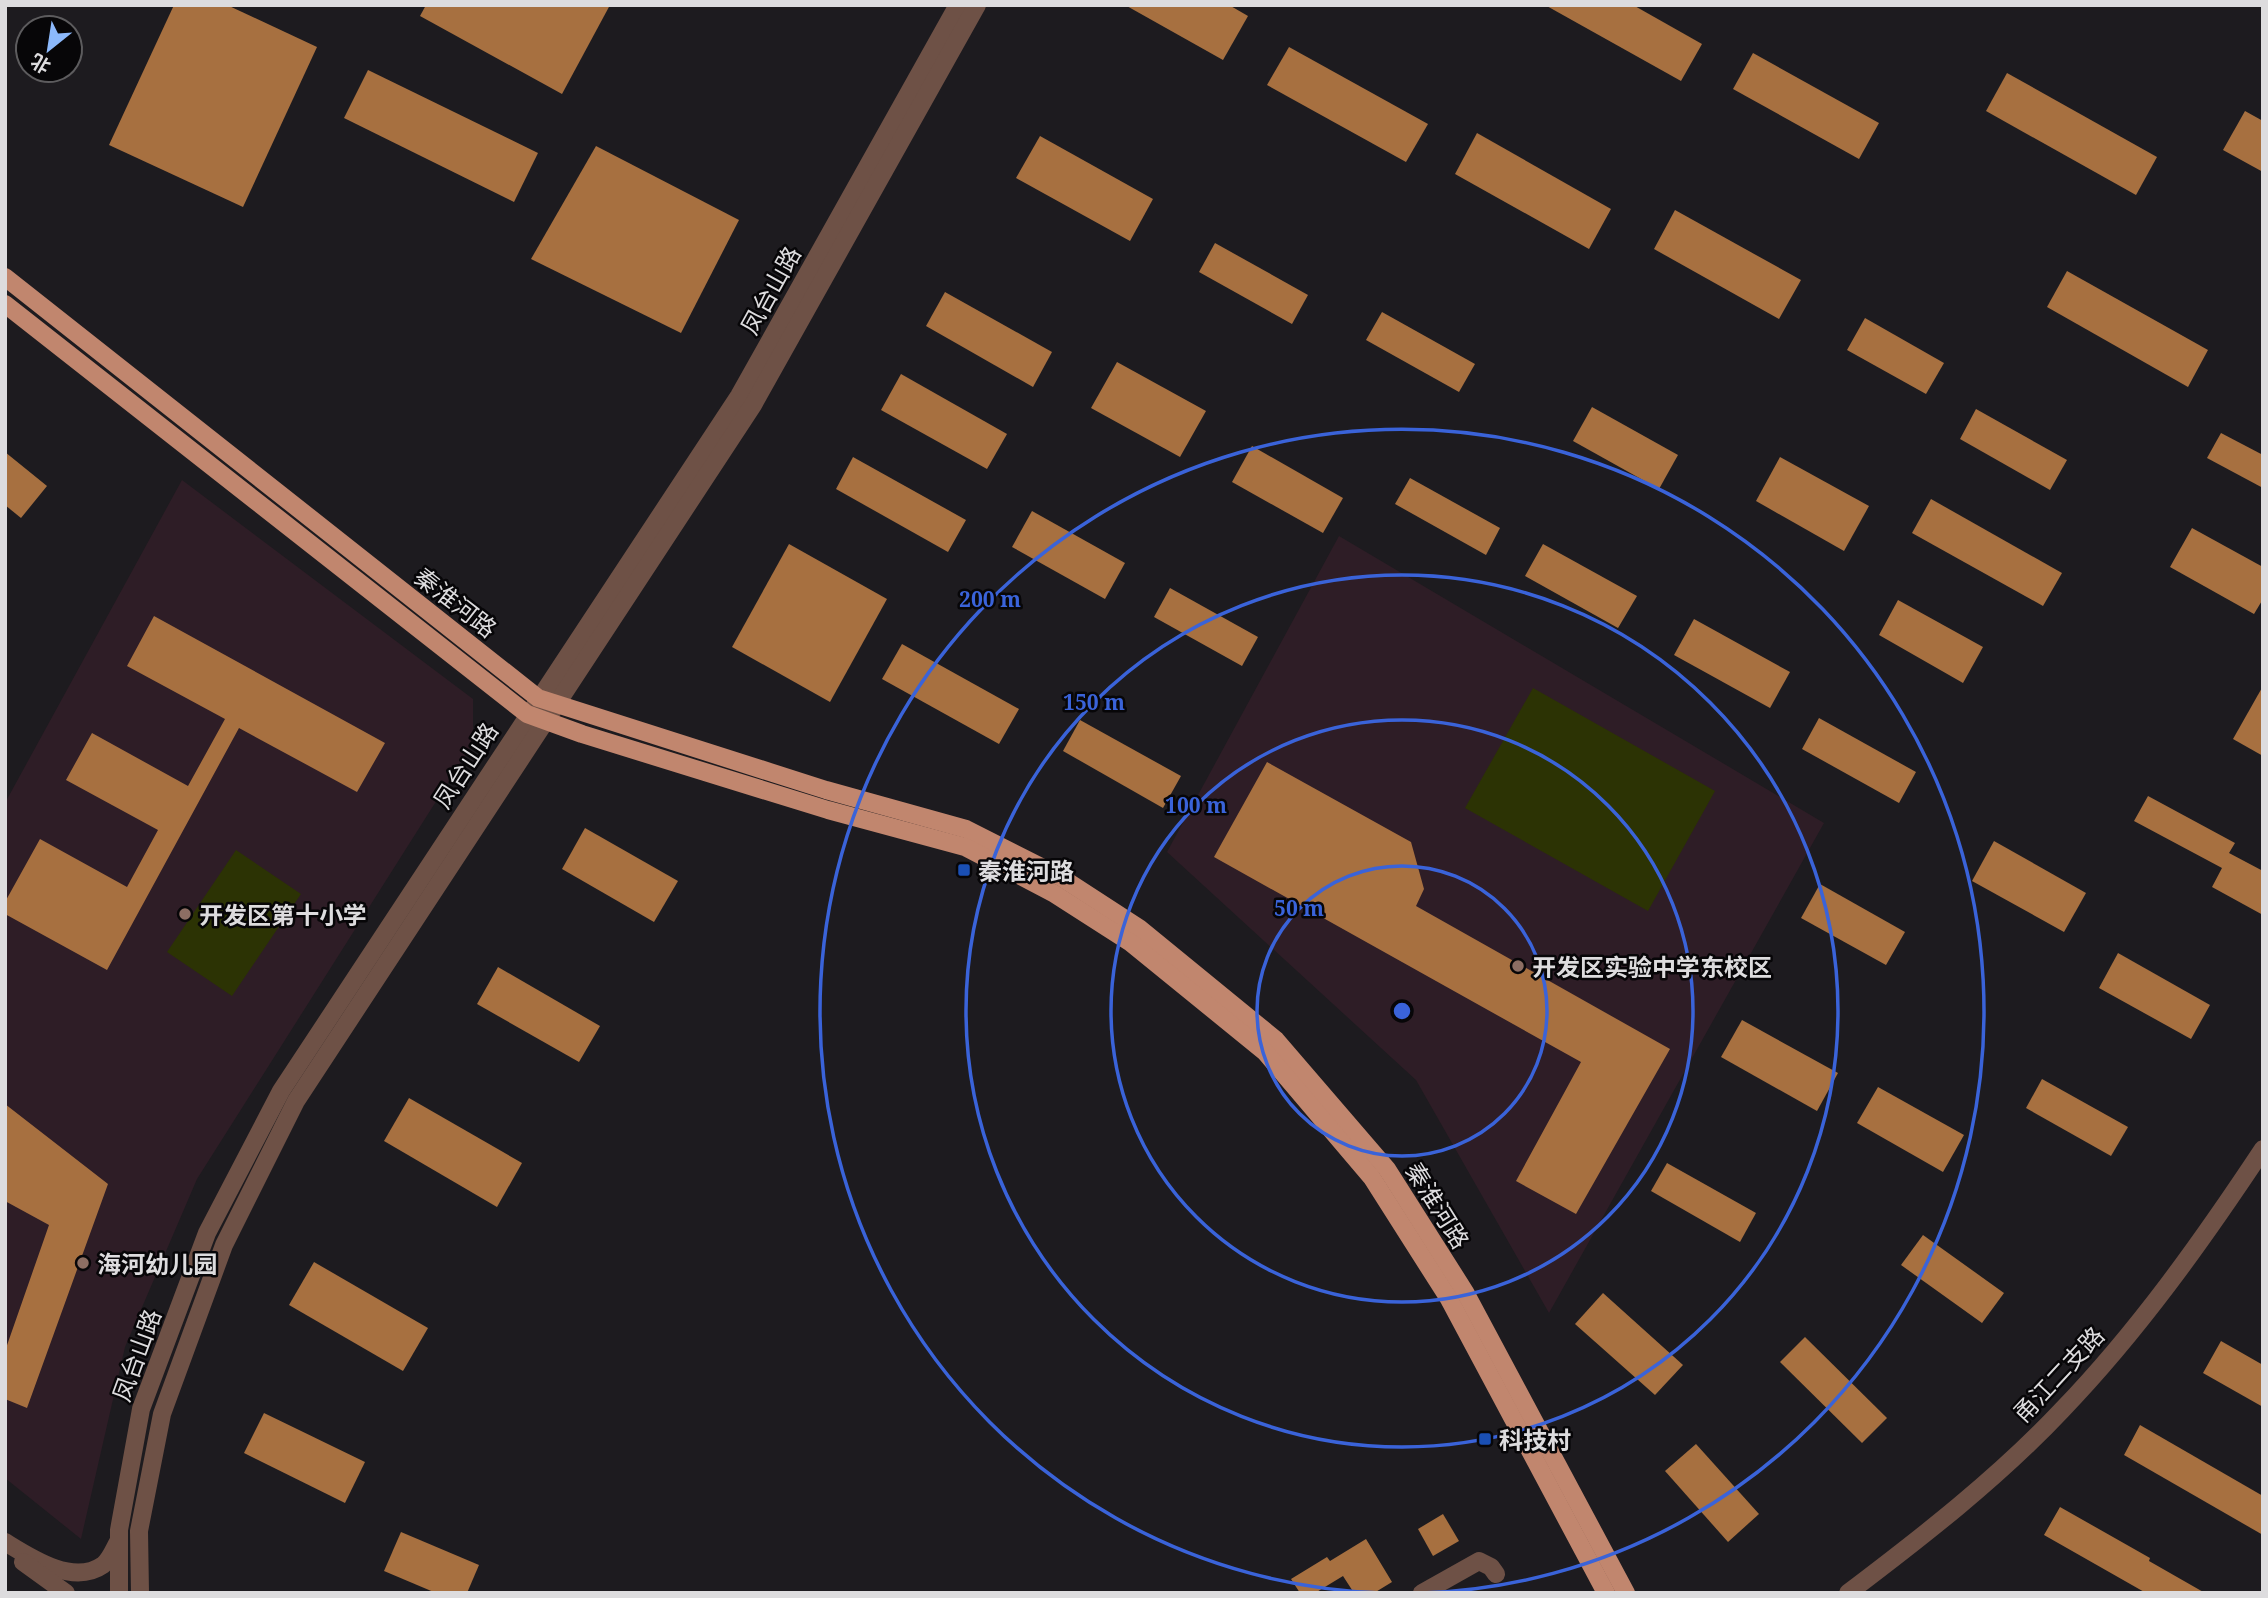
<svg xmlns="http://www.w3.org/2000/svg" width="2268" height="1598" viewBox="0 0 2268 1598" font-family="'Noto Serif','Noto Sans SC',serif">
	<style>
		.education { fill: #2e1d26 }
		.green { fill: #2c3304 }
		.building { fill: #a77040 }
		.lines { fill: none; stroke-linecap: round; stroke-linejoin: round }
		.minor { stroke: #6e5146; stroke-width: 18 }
		.major { stroke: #c1866e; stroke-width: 18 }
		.ring { fill: none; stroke: #3a63d9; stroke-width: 3.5 }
		.transit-dot { fill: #1a4fb4; stroke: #070608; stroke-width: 2.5 }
		.education-dot { fill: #8d6e63; stroke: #070608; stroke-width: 2.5 }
		.labels { text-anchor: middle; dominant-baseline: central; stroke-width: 5; stroke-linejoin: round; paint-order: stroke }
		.street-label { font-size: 24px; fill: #dddcde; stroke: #070608 }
		.poi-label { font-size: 24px; font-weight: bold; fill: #dddcde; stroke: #070608; text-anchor: start }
		.centre { fill: #3a63d9; stroke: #070608; stroke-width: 3.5 }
		.ring-label { font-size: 21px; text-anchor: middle; font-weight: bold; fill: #3a63d9; stroke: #070608; stroke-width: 5; stroke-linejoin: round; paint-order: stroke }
	</style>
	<rect width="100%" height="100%" fill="#1d1b1f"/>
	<g class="education">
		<polygon points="182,480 473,699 473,743 197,1179 125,1347 81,1539 5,1478 5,803"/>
		<polygon points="1339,536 1824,823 1549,1313 1416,1080 1167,852"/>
	</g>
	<g class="green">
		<polygon points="1533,688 1715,791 1648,911 1465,808"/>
		<polygon points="236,850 301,894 232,996 167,952"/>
	</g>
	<g class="building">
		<polygon points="174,5 227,5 317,47 243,207 109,145"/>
		<polygon points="426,5 610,5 562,94 420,16"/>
		<polygon points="1125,5 1229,5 1248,16 1223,60"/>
		<polygon points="1545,5 1633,5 1702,44 1681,81"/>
		<polygon points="1289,47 1428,124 1406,162 1267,85"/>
		<polygon points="1753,53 1879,123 1859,159 1733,89"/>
		<polygon points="368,70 538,153 514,202 344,118"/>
		<polygon points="2007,73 2157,157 2136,195 1986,111"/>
		<polygon points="2245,111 2263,121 2263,172 2223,150"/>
		<polygon points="1477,133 1611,209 1589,249 1455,174"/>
		<polygon points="1040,136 1153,199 1130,241 1016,178"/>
		<polygon points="596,146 739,220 681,333 531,259"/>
		<polygon points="1675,210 1801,280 1779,319 1654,249"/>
		<polygon points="1215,243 1308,295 1292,324 1199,272"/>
		<polygon points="2067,271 2208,350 2188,387 2047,307"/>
		<polygon points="945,292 1052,352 1033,387 926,326"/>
		<polygon points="1382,312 1475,364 1459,392 1366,340"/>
		<polygon points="1865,318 1944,363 1926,394 1847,350"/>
		<polygon points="1117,362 1206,411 1180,457 1091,408"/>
		<polygon points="901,374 1007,434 987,469 881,410"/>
		<polygon points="1592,407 1678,455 1659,489 1573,441"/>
		<polygon points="1976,409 2067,460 2050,490 1960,439"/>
		<polygon points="2221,433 2263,455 2263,488 2207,458"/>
		<polygon points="1252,446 1343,498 1323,533 1232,482"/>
		<polygon points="5,452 47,486 21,518 5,505"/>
		<polygon points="853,457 966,520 948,552 836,489"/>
		<polygon points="1780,457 1869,506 1844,551 1756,501"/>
		<polygon points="1410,478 1500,528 1486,555 1395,504"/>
		<polygon points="1931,499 2062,573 2043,606 1912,533"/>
		<polygon points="1032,511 1125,563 1105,599 1012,547"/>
		<polygon points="2192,528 2263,567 2263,599 2254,614 2170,567"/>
		<polygon points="789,544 887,599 830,702 732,647"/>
		<polygon points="1543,544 1637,596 1618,628 1525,576"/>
		<polygon points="1170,588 1258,637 1242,666 1154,617"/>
		<polygon points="1898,600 1983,647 1963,683 1879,635"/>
		<polygon points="154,616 385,743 357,792 239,728 107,970 5,914 5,902 40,839 127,887 158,830 66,780 92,733 188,786 225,719 127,666"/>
		<polygon points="1694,619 1790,672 1770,708 1674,655"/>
		<polygon points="902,644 1019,709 999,744 882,679"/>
		<polygon points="2263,686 2263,756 2233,739"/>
		<polygon points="1819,718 1916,772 1899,803 1802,749"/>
		<polygon points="1080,720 1181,776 1163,808 1063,751"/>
		<polygon points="1267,762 1411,842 1424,889 1416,906 1670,1049 1576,1214 1516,1181 1581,1062 1214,857"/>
		<polygon points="2148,796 2235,843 2229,853 2263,871 2263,915 2212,887 2222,868 2134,821"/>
		<polygon points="585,828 678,881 654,922 562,869"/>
		<polygon points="1994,841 2086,893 2064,932 1972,881"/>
		<polygon points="1820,884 1905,932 1886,965 1801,918"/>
		<polygon points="2118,953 2210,1005 2191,1039 2099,988"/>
		<polygon points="498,967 600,1026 579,1062 477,1004"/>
		<polygon points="1742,1020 1838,1073 1817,1111 1721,1057"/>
		<polygon points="2042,1079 2128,1127 2111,1156 2026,1108"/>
		<polygon points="1878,1087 1964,1135 1943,1172 1857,1123"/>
		<polygon points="409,1098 522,1163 497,1207 384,1141"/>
		<polygon points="5,1104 108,1184 27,1408 5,1399 5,1351 49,1225 5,1201"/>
		<polygon points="1667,1163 1756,1213 1740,1242 1651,1191"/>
		<polygon points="1923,1235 2004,1293 1982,1323 1901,1265"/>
		<polygon points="314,1262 428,1328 403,1371 289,1305"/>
		<polygon points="1603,1293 1683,1365 1655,1395 1575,1324"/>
		<polygon points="1805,1337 1887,1418 1862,1443 1780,1362"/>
		<polygon points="2221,1341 2263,1365 2263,1407 2203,1373"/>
		<polygon points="264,1413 365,1462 345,1503 244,1453"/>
		<polygon points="2140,1425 2263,1496 2263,1535 2124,1455"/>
		<polygon points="1696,1444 1759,1514 1728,1542 1665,1471"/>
		<polygon points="2060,1507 2150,1558 2149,1561 2205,1593 2146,1593 2044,1535"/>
		<polygon points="1443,1514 1459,1541 1433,1556 1418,1529"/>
		<polygon points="401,1532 479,1565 467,1593 436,1593 384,1571"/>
		<polygon points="1366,1539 1392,1582 1374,1593 1354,1593 1343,1576 1315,1593 1300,1593 1291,1579 1327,1557 1330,1561"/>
	</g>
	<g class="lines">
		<g class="minor">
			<path d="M5,1542C31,1558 73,1586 103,1565C110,1560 114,1549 118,1542"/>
			<polyline points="23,1562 66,1593"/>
			<polyline points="119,1593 119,1530 141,1409 207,1233 281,1091 739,396 958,5"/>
			<polyline points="140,1593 139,1531 162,1414 224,1245 296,1101 753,405 977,5"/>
			<polyline points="1422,1593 1479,1561 1491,1567 1496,1574"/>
			<path d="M1848,1593C1922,1537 1998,1478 2062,1410C2138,1331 2202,1241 2263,1149"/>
		</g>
		<g class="major">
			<polyline points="5,277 538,698 826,790 966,829 1059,876 1139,928 1276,1040 1387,1169 1465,1292 1626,1593"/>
			<polyline points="5,304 527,714 582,734 828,810 965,847 1053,893 1131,943 1265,1052 1372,1178 1449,1299 1606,1593"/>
		</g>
	</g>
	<g class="ring">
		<circle cx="1402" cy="1011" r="145"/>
		<circle cx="1402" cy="1011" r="291"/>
		<circle cx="1402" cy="1011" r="436"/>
		<path d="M1382 1593A582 582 0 1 1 1422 1593"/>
	</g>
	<g class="transit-dot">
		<rect x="957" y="863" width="14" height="14" rx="3.5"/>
		<rect x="1478" y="1432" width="14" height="14" rx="3.5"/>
	</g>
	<g class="education-dot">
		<circle cx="185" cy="914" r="7"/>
		<circle cx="1518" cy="966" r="7"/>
		<circle cx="83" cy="1263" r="7"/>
	</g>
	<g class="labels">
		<g class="street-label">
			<text transform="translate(770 290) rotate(-61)">凤台山路</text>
			<text transform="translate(456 602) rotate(38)">秦淮河路</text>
			<text transform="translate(465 765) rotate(-57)">凤台山路</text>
			<text transform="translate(1438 1205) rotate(58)">秦淮河路</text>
			<text transform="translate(136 1355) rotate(-70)">凤台山路</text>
			<text transform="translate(2058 1374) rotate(-47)">甬江二支路</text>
		</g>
		<g class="poi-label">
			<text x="978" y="870">秦淮河路</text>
			<text x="199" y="914">开发区第十小学</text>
			<text x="1532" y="966">开发区实验中学东校区</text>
			<text x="97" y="1263">海河幼儿园</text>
			<text x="1499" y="1439">科技村</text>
		</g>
	</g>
	<circle cx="1402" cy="1011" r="10" class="centre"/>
	<g class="ring-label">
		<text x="990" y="607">200 m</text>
		<text x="1094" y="710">150 m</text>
		<text x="1196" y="813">100 m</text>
		<text x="1299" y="916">50 m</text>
	</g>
	<rect width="2268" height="1598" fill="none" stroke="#dddcde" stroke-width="14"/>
	<g transform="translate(49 49) rotate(210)"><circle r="33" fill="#070608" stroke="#5d5c5e" stroke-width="2"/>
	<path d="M0-5L12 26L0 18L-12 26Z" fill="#8cb9fc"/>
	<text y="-10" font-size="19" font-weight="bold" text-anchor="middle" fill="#dddcde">北</text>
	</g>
</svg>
